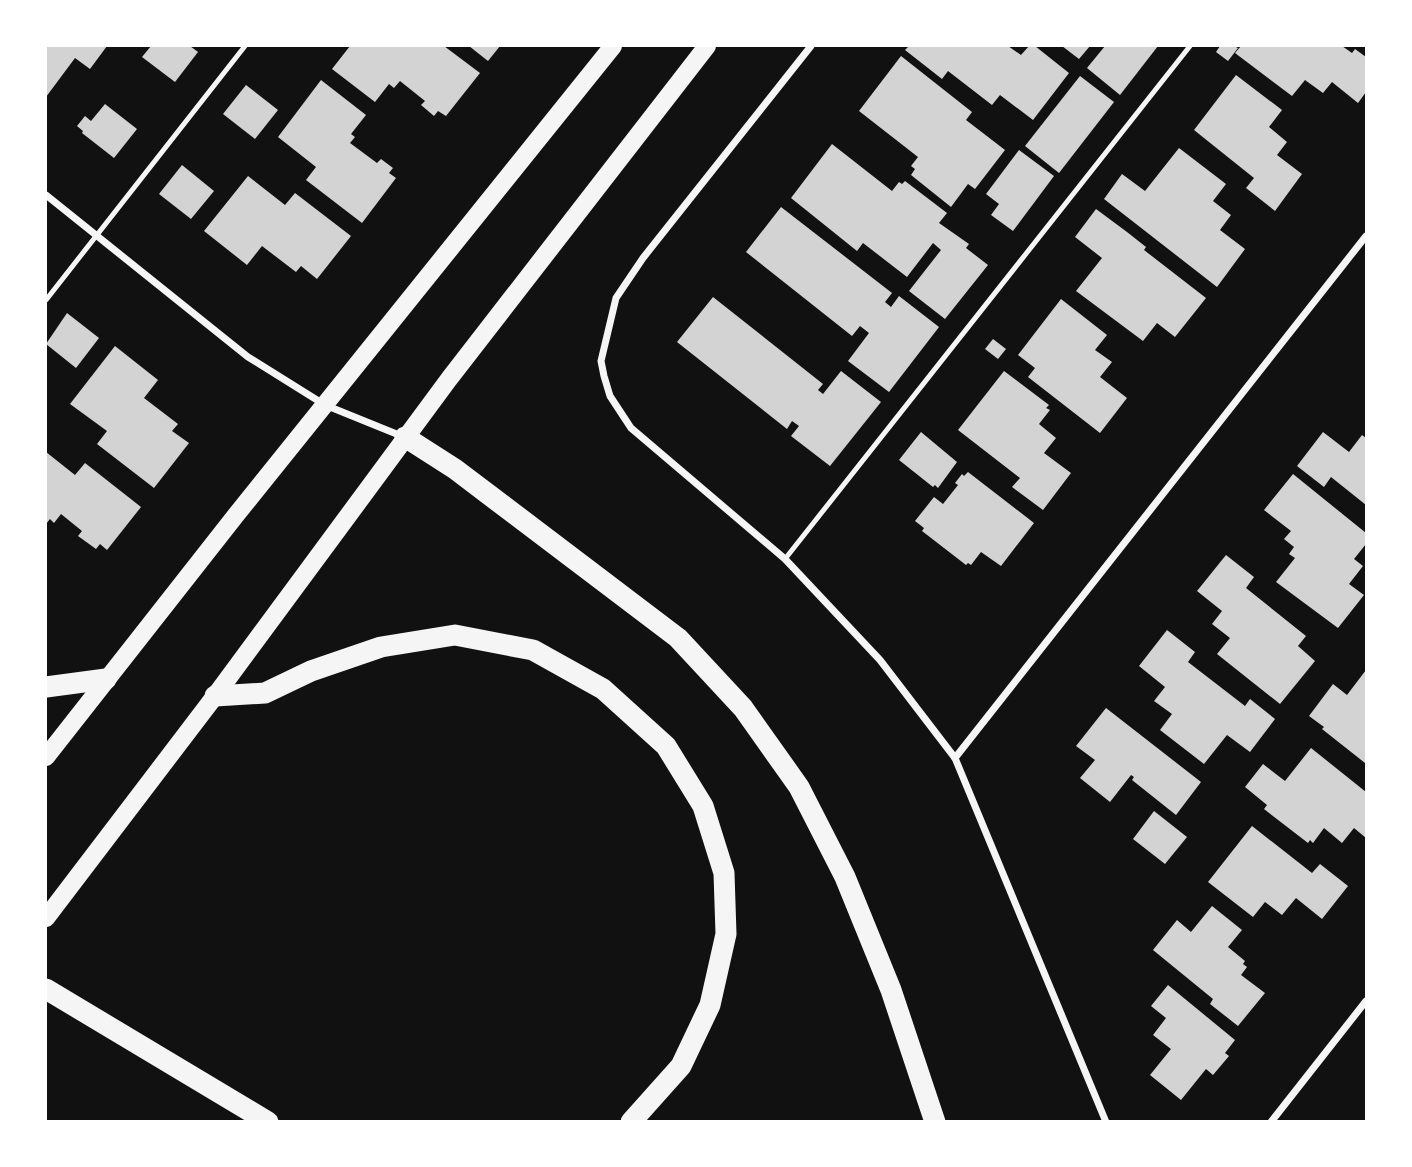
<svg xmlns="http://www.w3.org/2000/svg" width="1412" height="1167" viewBox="0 0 1412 1167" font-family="'Asap Condensed',sans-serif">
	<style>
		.building { fill: #d3d3d3 }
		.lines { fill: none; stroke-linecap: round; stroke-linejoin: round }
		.service { stroke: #f5f5f5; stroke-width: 5 }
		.minor { stroke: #f5f5f5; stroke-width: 7 }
		.primary { stroke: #f5f5f5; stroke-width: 18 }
		.motorway { stroke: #f5f5f5; stroke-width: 21 }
	</style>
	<rect width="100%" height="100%" fill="#111"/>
	<g class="building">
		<polygon points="46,46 107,46 90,69 75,58 46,97"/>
		<polygon points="151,46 190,46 198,52 175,82 142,57"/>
		<polygon points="350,46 444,46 480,73 446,116 438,111 434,116 421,105 425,101 400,81 394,88 389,84 375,102 332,69"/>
		<polygon points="469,46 500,46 488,61"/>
		<polygon points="909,46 1008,46 1021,55 1029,46 1035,46 1069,73 1033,120 1000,95 992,105 948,71 942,79 905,50"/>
		<polygon points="1062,46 1090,46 1079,59"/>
		<polygon points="1105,46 1158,46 1120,95 1087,68"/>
		<polygon points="1220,46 1234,46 1238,48 1228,61 1216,52"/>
		<polygon points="1241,46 1342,46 1352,53 1355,49 1366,57 1366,92 1358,103 1332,82 1323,93 1305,80 1292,96 1235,53"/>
		<polygon points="901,56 972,112 966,120 1005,150 975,189 968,184 951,207 911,175 915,169 911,166 918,157 859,111"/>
		<polygon points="1236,75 1282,110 1269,127 1287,142 1277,155 1302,174 1275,211 1246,188 1254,178 1194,130"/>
		<polygon points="1080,76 1114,102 1059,173 1025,146"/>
		<polygon points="321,80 366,115 351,134 355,137 350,143 377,163 381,159 393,168 389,173 396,178 362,223 306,180 316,167 278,137"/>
		<polygon points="246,85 278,110 255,139 223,114"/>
		<polygon points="105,104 137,129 114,158 82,133 83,131 77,126 85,116 91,121"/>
		<polygon points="832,144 892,191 899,182 902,184 905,181 947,213 939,223 969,244 966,248 988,265 945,319 909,291 941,250 933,243 907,277 863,243 857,251 791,198"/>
		<polygon points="1179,148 1226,184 1213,201 1231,215 1220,230 1245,249 1217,287 1104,199 1122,174 1145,191"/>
		<polygon points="1019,150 1054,176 1013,231 991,215 999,204 986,194"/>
		<polygon points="182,165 214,191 191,219 159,194"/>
		<polygon points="248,176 285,205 295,193 351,236 317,279 301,266 296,272 262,246 247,265 204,231"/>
		<polygon points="781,207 892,293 885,302 891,307 899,296 939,327 889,392 848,361 869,333 860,326 852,336 746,252"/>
		<polygon points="1096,209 1127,232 1146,247 1144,250 1206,298 1175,337 1157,323 1143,341 1076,291 1102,258 1075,237"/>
		<polygon points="713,297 823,384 818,390 823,394 841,371 881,402 830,466 791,436 799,426 792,421 787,429 677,342"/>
		<polygon points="1061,299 1107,335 1095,350 1112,362 1100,377 1127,398 1100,433 1028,377 1035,368 1018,355"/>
		<polygon points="67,313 99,338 76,368 46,344"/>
		<polygon points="993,339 1006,349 998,359 985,349"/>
		<polygon points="115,346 158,380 144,398 178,424 172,431 189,443 154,488 97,444 107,431 70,404"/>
		<polygon points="1004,371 1049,405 1046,408 1050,410 1039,424 1056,438 1044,453 1071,473 1043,510 1012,487 1020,478 958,430"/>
		<polygon points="921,432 957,462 938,488 935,485 933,487 899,460"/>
		<polygon points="1323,432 1349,452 1362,435 1366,438 1366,505 1331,477 1324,487 1297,466"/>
		<polygon points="46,452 75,475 85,463 141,507 107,550 100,544 96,549 78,536 82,531 61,514 54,523 50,519 46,524"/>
		<polygon points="968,472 1034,523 1001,566 981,552 971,565 968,563 966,565 922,531 924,528 915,521 934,497 943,504 958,485 955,483 962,474 964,476"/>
		<polygon points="1293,474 1366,533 1366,544 1354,559 1363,566 1349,584 1364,595 1338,628 1276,582 1295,558 1289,554 1294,547 1284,539 1291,531 1264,510"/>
		<polygon points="1226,555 1254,577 1246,588 1306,636 1298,646 1315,661 1280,704 1217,654 1230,638 1212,624 1222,611 1197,591"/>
		<polygon points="1167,630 1195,652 1188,662 1245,706 1250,699 1275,719 1250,752 1227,735 1204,764 1160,730 1172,714 1154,701 1165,687 1139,666"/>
		<polygon points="1366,670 1366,761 1365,763 1322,729 1324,727 1309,716 1333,684 1347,695"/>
		<polygon points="1106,708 1201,782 1176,815 1132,780 1134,777 1131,775 1110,802 1080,778 1095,760 1076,746"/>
		<polygon points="1311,748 1366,792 1366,838 1354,828 1342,843 1324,828 1313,843 1310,840 1308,843 1264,809 1267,805 1245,787 1263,764 1285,781"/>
		<polygon points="1154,811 1187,837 1165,864 1133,839"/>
		<polygon points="1252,826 1312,873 1320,864 1348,886 1322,919 1296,898 1282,915 1265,902 1253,917 1208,882"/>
		<polygon points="1212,906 1242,930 1228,947 1245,961 1243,964 1247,967 1241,975 1265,993 1238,1026 1210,1004 1213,999 1153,950 1177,920 1191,932"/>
		<polygon points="1168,985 1235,1040 1225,1053 1229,1056 1213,1075 1206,1069 1181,1100 1150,1075 1171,1049 1153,1035 1166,1018 1151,1006"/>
	</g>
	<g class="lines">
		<g class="service">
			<polyline points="46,300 245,46"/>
			<polyline points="785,559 1190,46"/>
		</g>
		<g class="minor">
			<polyline points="811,46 643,258 616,298 601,361 604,376 610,396 631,428 785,559 880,660 955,758 1106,1122"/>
			<polyline points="46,195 248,357 325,405 404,437"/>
			<polyline points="955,758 1366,236"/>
			<polyline points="1271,1122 1366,1001"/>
		</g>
		<g class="primary">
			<polyline points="46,757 236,515 613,46"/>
			<polyline points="46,918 215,696 449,379 707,46"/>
		</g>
		<g class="motorway">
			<polyline points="405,437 455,469 678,638 743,708 799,787 845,877 891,990 935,1122"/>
			<polyline points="46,687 106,679"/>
			<polyline points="215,696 265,693 311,671 381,647 455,635 533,650 603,689 666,746 703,806 724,873 726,934 710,1005 681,1066 631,1122"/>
			<polyline points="46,989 268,1122"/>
		</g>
	</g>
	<rect width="1412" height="1167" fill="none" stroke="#ffffff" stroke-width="94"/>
</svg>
